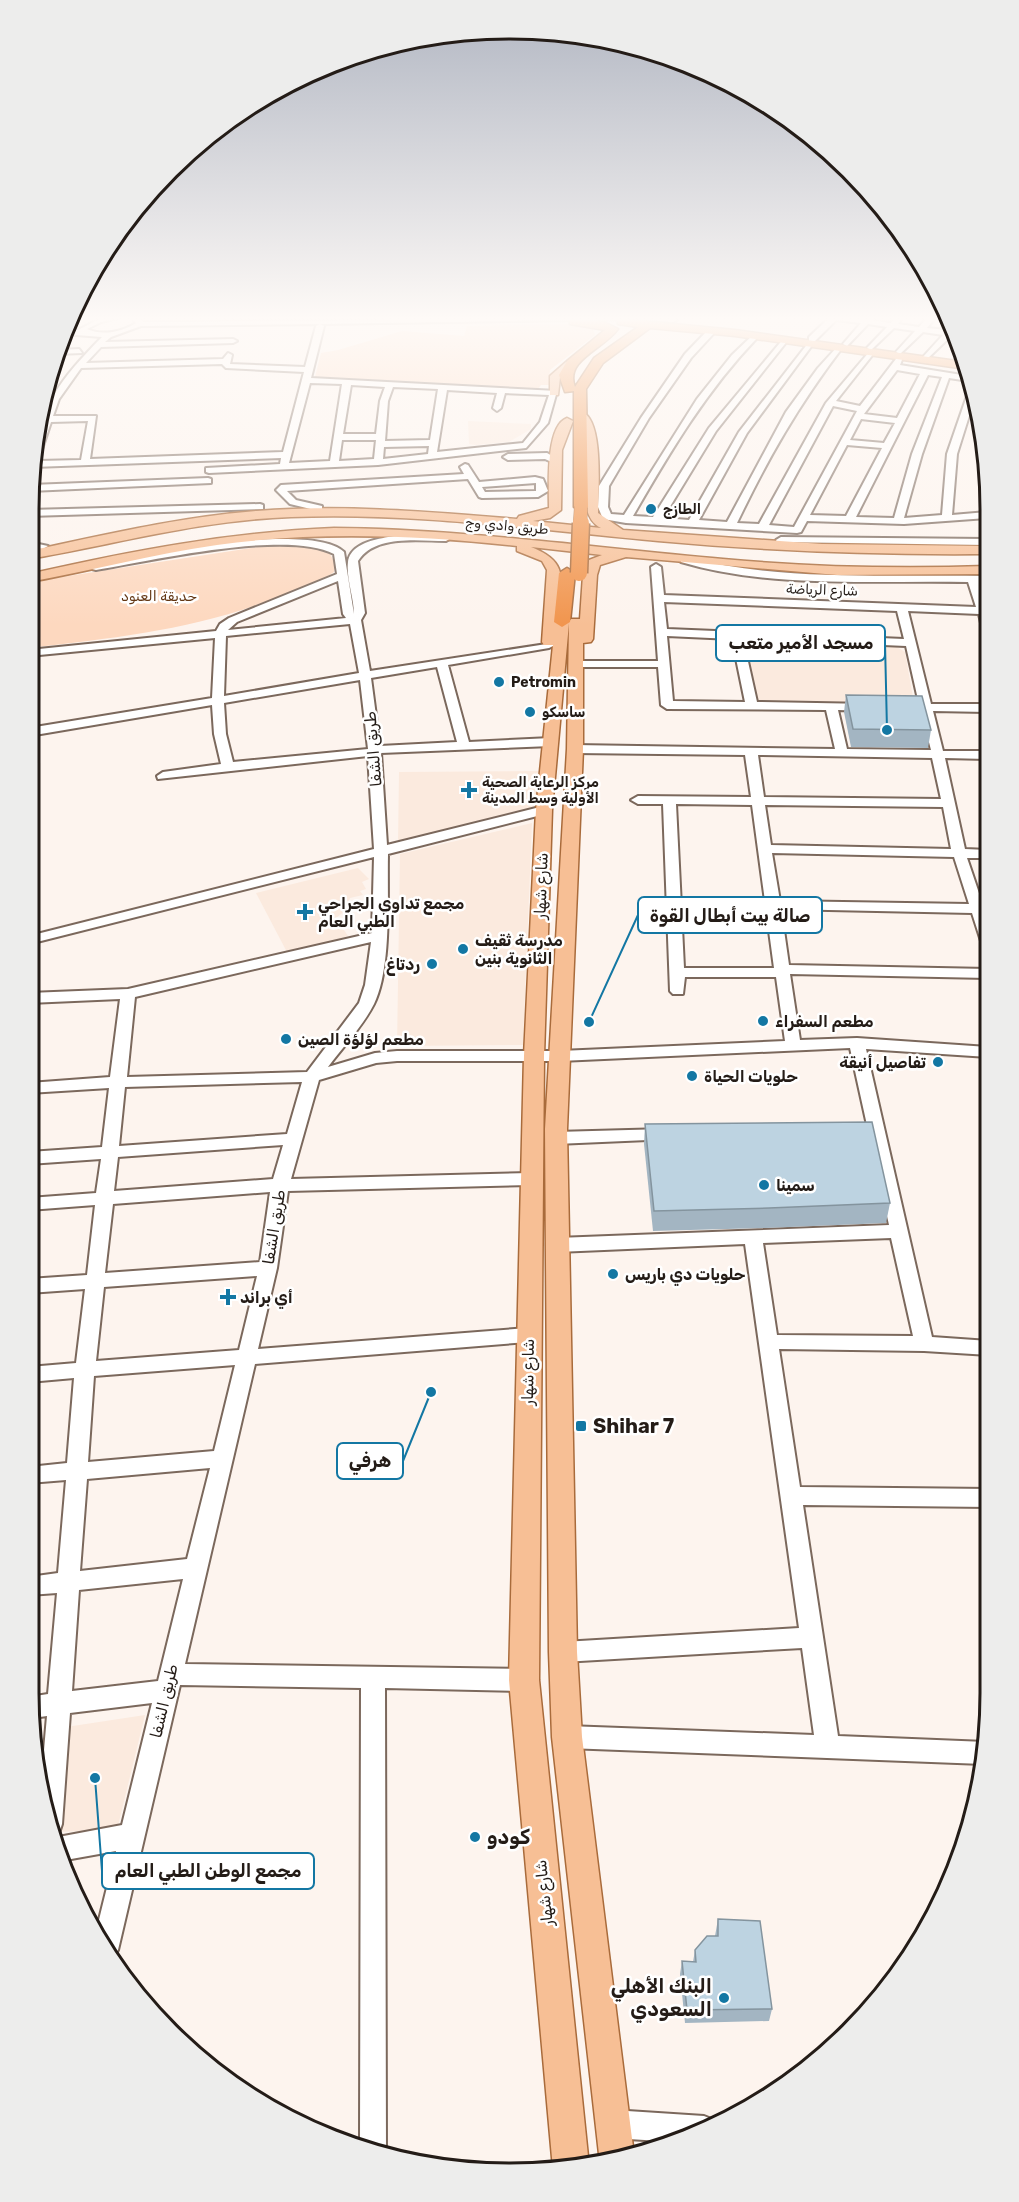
<svg xmlns="http://www.w3.org/2000/svg" width="1019" height="2202" viewBox="0 0 1019 2202" font-family="Rubik,'Noto Naskh Arabic',sans-serif">
	<style>
		.built { fill: #fbeade }
		.green { fill: #fdd8bf }
		.lines { fill: none; stroke-linecap: round; stroke-linejoin: round }
		.highway-tunnel { stroke: #d2c9c3; stroke-width: 13; stroke-dasharray: 13 6; stroke-linecap: butt }
		.minor-casing { stroke: #7b685c; stroke-width: 4 }
		.major-casing { stroke: #a96b3b; stroke-width: 3 }
		.highway-casing { stroke: #a96b3b; stroke-width: 3 }
		.minor { fill: #fff; fill-rule: evenodd }
		.major { fill: #f7bf95; fill-rule: evenodd }
		.highway { fill: #f1954e; fill-rule: evenodd }
		.highway-bridge-far1-casing { stroke: #a96b3b; stroke-width: 14; stroke-linecap: butt }
		.highway-bridge-casing { stroke: #a96b3b; stroke-width: 19; stroke-linecap: butt }
		.highway-bridge-far1 { stroke: #f1954e; stroke-width: 13 }
		.highway-bridge { stroke: #f1954e; stroke-width: 16 }
		.wall { fill: #a3b5c2 }
		.building { fill: #bdd3e1; stroke: #84949e; stroke-width: 1.5 }
		.poi-dot { fill: #1377a3; stroke: #fff; stroke-width: 2 }
		.labels { text-anchor: middle; dominant-baseline: central; stroke-width: 5; stroke-linejoin: round; paint-order: stroke }
		.far-poi-label { font-size: 14px; font-weight: bold; fill: #241c17; stroke: #fff; text-anchor: start }
		.far-street-label { font-size: 14px; fill: #241c17; stroke: #fff }
		.far-park-label { font-size: 14px; fill: #633714; stroke: #fff }
		.street-label { font-size: 16px; fill: #241c17; stroke: #fff }
		.poi-label { font-size: 16px; font-weight: bold; fill: #241c17; stroke: #fff; text-anchor: start }
		.near-poi-label { font-size: 20px; font-weight: bold; fill: #241c17; stroke: #fff; text-anchor: start }
		.rim { fill: none; stroke: #241c17; stroke-width: 3 }
		.leader { fill: none; stroke: #1377a3; stroke-width: 2 }
		.callout-dot { fill: #1377a3; stroke: #fff; stroke-width: 2 }
		.callout { fill: #fff; stroke: #1377a3; stroke-width: 2 }
		.callout-label { font-size: 18px; text-anchor: middle; font-weight: bold; fill: #241c17 }
	</style>
	<rect width="100%" height="100%" fill="#fdf4ee"/>
	<g class="built">
		<polygon points="468,421 531,424 531,429 509,442 475,445 469,444"/>
		<polygon points="742,639 895,646 905,652 914,703 760,703 754,700"/>
		<polygon points="543,771 536,809 398,843 399,772"/>
		<polygon points="532,823 523,1045 397,1046 400,854"/>
		<polygon points="358,868 369,879 362,882 366,889 360,891 363,895 350,898 346,910 336,918 348,936 288,954 256,893"/>
		<polygon points="145,1715 117,1830 55,1832 66,1727"/>
	</g>
	<g class="green">
		<polygon points="571,324 593,329 595,335 550,370 549,385 541,385 538,389 315,377 321,353 338,350 402,331 464,336 467,326"/>
		<path d="M277,544L326,547L335,563L334,572C321,582 303,586 288,593C201,629 121,637 29,648V582Z"/>
	</g>
	<g class="lines">
		<polyline class="highway-tunnel" points="633,327 646,317"/>
		<g class="minor-casing">
			<g id="minor">
				<path d="M103,317H122L101,322L87,329C102,336 122,332 136,323L131,317H139L143,322L665,317L677,320L673,322L635,319L320,324L324,326L311,378L557,391L548,423L526,448L378,465L209,473L206,472V468L280,464L281,458L33,467C39,405 60,380 102,337L63,334L64,330H78ZM320,324L316,326L305,367L230,364L232,355L228,353L223,359L86,363L101,347L233,343L237,341L233,339L105,342L111,337L141,326ZM222,364L226,368L304,372L283,452L90,459L96,416H53L59,399L81,368ZM310,383L342,384L330,461L289,463ZM351,385L385,387L380,401L376,434H343ZM393,387L438,389L430,440L385,441L388,401ZM447,390L497,393L493,408L497,411L501,408L505,393L549,395L540,422L523,443L437,452ZM88,421L81,460L38,461L51,422ZM342,440H376L374,459L339,461ZM429,446L428,454L383,459L384,447Z"/>
				<polygon points="830,317 874,317 872,320 890,323 897,318 901,320 898,324 919,327 928,317 936,317 927,328 947,330 954,325 957,336 951,336 927,359 923,357 943,335 923,332 900,354 896,352 915,331 894,328 871,350 867,348 887,327 868,324 847,346 843,344 861,323 836,320 815,341 809,341 809,337"/>
				<path d="M708,330L715,332L691,358L649,418L609,486L608,507L611,514L624,515L697,399L732,355L754,334L757,338C706,391 670,452 633,516L653,517L709,428L784,338L788,340L716,431L663,518L689,520L739,432L809,342L813,344L747,433L699,520L727,522L786,412L818,368L838,346L842,348C798,406 768,458 737,523L759,524L826,403L870,351L874,353L836,401L860,406L899,355L903,357L900,365L968,376L969,381L949,378L922,454L904,518L942,515L947,454L968,393L971,391L974,400L957,454L952,515L987,512V518L904,524L807,521L801,532L797,533L626,523L603,519L598,507L599,486L641,418L685,354ZM897,370L920,374L897,418L864,414ZM928,375L942,377L912,454L894,518L856,517ZM833,406L857,411L794,527L769,525ZM861,419L895,423L884,443L850,440ZM847,445L882,448L846,516L810,515Z"/>
				<polygon points="79,349 82,353 56,354 58,350"/>
				<polygon points="959,353 963,359 959,363 953,363"/>
				<polygon points="547,453 561,461 556,464 545,459 508,460 503,457 508,454"/>
				<path d="M465,464L468,465L479,482L535,477L543,479L548,491L538,497L482,498L479,497L468,479L287,491L296,500L322,506V510L319,511L290,504L276,490L281,485L464,474L460,467ZM536,483V491L485,492L482,487Z"/>
				<polygon points="208,478 211,479 211,483 30,491 31,485"/>
				<polygon points="260,504 263,505 263,509 29,516 29,510"/>
				<path d="M423,535H446L451,538L446,541C419,541 375,534 358,561L365,613L361,620L370,671L553,643L555,645L549,648L448,665L469,742L551,738L557,742L551,746L381,753L387,845L544,806L551,810L549,813L388,854C387,895 392,967 374,1004C363,1026 343,1047 328,1067L375,1053L397,1051H560L785,1041L776,977H685L683,994H673L670,991L663,804H638L631,800L638,796L751,797L745,755L575,753L569,749L575,745L835,749L826,710L667,709L661,705L658,667H575L569,664L575,661H658L651,567L656,564L661,567L664,595L976,607L968,582C874,580 772,589 681,562V558L685,557C782,582 887,574 987,576V582H979L987,606V626L981,623L979,614L908,611L931,704H987V712L933,711L943,751H987V759L945,758L965,849L988,850V858H967L983,905H988V945L981,941L972,913L781,909L789,965L988,969V978L790,974L800,1040L857,1038L988,1047V1057L866,1049L932,1337L989,1341V1355L924,1351L779,1349L800,1487L990,1489V1507L803,1505L838,1736L986,1742L983,1764L567,1748L559,1745L555,1737L559,1729L567,1726L814,1735L802,1648L563,1662L555,1659L552,1652L555,1645L563,1642L799,1628L745,1244L557,1252L551,1250L548,1245L551,1240L557,1238L889,1225L850,1048L560,1061H397L376,1063L319,1080L291,1179L530,1173L539,1179L530,1185L288,1191L277,1268L258,1349L528,1328L535,1330L538,1335L535,1340L528,1342L255,1364L185,1664L524,1669L532,1673L536,1680L532,1687L524,1691L385,1688L386,2153L360,2143L361,1688L180,1685L118,1950L112,1960L95,1936L116,1851L60,1861L53,1838L122,1825L152,1703L70,1713L62,1824L59,1833L52,1835L42,1773L47,1716L33,1718L29,1697L48,1694L57,1593L29,1595V1577L58,1573L66,1480L29,1483V1467L67,1463L74,1378L29,1382V1367L76,1363L85,1289L29,1293V1279L87,1275L95,1205L29,1210V1198L96,1193L101,1159L29,1164V1152L102,1147L109,1088L29,1093V1083L110,1077L120,999L29,1003V993L128,989L372,933L374,857L29,944V936L374,849L368,756L158,779L157,776L163,772L221,764L214,734L212,705L29,736V728L212,698L215,638L29,656V650L216,631L220,624L229,618L337,574L334,554C287,529 151,561 96,570L92,569V565C137,554 312,521 344,552L354,614C354,598 346,578 348,562C351,536 403,535 423,535ZM338,581L343,614L346,618L228,630L237,622ZM664,602L897,611L904,639L667,629ZM350,624L359,673L224,696L226,636ZM667,636L732,639L745,702L673,701ZM743,639L906,646L919,704L904,703L898,707L904,711H921L931,750L847,749L838,710L866,711L872,707L870,704L757,702ZM437,667L457,742L380,746L371,678ZM360,680L368,749L233,762L226,734L224,703ZM758,755L932,758L941,799L764,797ZM676,804L752,805L774,968H684ZM765,805L943,807L951,849L771,845ZM772,853L954,857L969,904L780,901ZM371,942L365,985L359,1003L307,1072L127,1077L135,997ZM302,1082L287,1134L119,1146L125,1087ZM283,1145L273,1179L114,1191L118,1157ZM270,1192L260,1262L105,1273L113,1204ZM891,1238L913,1336L777,1335L763,1243ZM257,1276L239,1350L96,1361L104,1287ZM235,1365L214,1451L88,1462L94,1376ZM210,1468L187,1559L80,1571L87,1479ZM183,1579L158,1681L72,1691L79,1590Z"/>
				<polygon points="781,537 987,539 987,545 777,542 776,540"/>
				<polygon points="29,542 48,546 43,549 29,548"/>
				<polygon points="665,1129 671,1131 673,1135 671,1139 556,1144 548,1138 556,1132"/>
				<polygon points="612,2110 704,2116 714,2120 716,2125 677,2142 612,2138 602,2134 598,2124 602,2114"/>
			</g>
		</g>
		<g class="major-casing">
			<g id="major">
				<polygon points="589,317 607,317 593,321"/>
				<polygon points="566,362 575,364 560,377 558,395 550,395 550,376"/>
				<path d="M582,412C604,420 598,492 598,513L623,530L822,544L987,546V554C877,555 767,551 658,541C536,530 414,512 291,517C201,520 116,544 29,559V551C104,535 180,517 257,511C344,504 431,512 517,519L519,516L549,508C549,488 545,426 567,418L573,421L562,450L561,510L550,518L533,521L601,528C575,516 589,467 586,441C585,433 580,423 576,415Z"/>
				<path d="M334,528C465,529 593,548 723,559C811,567 899,569 987,566V574L837,575L626,557L600,565L597,575L593,639L591,642L583,643V749L567,1129L577,1652L582,1737L634,2155L600,2163L552,1737L549,1652L545,1129L567,749L569,623L552,810L544,1056L539,1680L589,2166L573,2169H553L509,1680L524,1056L536,810L553,645H544L542,642L547,570L542,561L517,551V546C417,535 316,531 217,545C153,554 91,571 29,582V574C130,551 230,532 334,528ZM531,547L602,555L589,560L583,575L580,619H571L569,622L567,619H558C560,582 572,563 531,547Z"/>
			</g>
		</g>
		<g class="highway-casing">
			<g id="highway">
				<path d="M574,319L604,322L618,329C604,349 564,360 575,387L594,358L638,327L618,324V320L622,319L735,330L964,362L966,369L735,336L650,328L603,363L586,389L588,507L581,511L574,507V391L565,392L559,375L567,361L605,330L570,324V320Z"/>
				<polygon points="567,568 575,573 570,622 562,627 554,622 559,573"/>
			</g>
		</g>
		<use href="#minor" class="minor"/>
		<use href="#major" class="major"/>
		<use href="#highway" class="highway"/>
		<g class="highway-bridge-far1-casing">
			<polyline id="highway-bridge-far1" points="580,524 581,507"/>
		</g>
		<g class="highway-bridge-casing">
			<polyline id="highway-bridge" points="579,573 581,523"/>
		</g>
		<use href="#highway-bridge-far1" class="highway-bridge-far1"/>
		<use href="#highway-bridge" class="highway-bridge"/>
	</g>
	<g class="wall">
		<polygon points="354,317 418,317 358,318"/>
		<polygon points="846,695 931,730 928,748 851,747 844,712"/>
		<polygon points="645,1124 890,1203 886,1223 766,1228 653,1231 644,1144"/>
		<polygon points="718,1919 772,2009 769,2021 685,2023 680,1974 682,1961 693,1962 695,1950 715,1936"/>
	</g>
	<g class="building">
		<polygon points="846,695 922,696 931,730 853,729"/>
		<polygon points="872,1122 890,1203 769,1208 654,1211 645,1124"/>
		<polygon points="718,1919 760,1921 772,2009 687,2010 682,1961 696,1962 695,1950 707,1936 718,1936"/>
	</g>
	<linearGradient id="sky" x2="0" y2="1"><stop stop-color="#b1b6c2"/><stop offset="0.51" stop-color="#fefaf7"/><stop offset="1" stop-color="#fefaf7" stop-opacity="0"/></linearGradient>
	<rect width="1019" height="625" fill="url(#sky)"/>
	<g class="poi-dot">
		<circle cx="651" cy="509" r="6"/>
		<circle cx="499" cy="682" r="6"/>
		<circle cx="530" cy="712" r="6"/>
		<path d="M466 781h6v6h6v6h-6v6h-6v-6h-6v-6h6z"/>
		<path d="M302 903h6v6h6v6h-6v6h-6v-6h-6v-6h6z"/>
		<circle cx="463" cy="949" r="6"/>
		<circle cx="432" cy="964" r="6"/>
		<circle cx="763" cy="1021" r="6"/>
		<circle cx="286" cy="1039" r="6"/>
		<circle cx="938" cy="1062" r="6"/>
		<circle cx="692" cy="1076" r="6"/>
		<circle cx="764" cy="1185" r="6"/>
		<circle cx="613" cy="1274" r="6"/>
		<path d="M225 1288h6v6h6v6h-6v6h-6v-6h-6v-6h6z"/>
		<rect x="575" y="1420" width="12" height="12" rx="3"/>
		<circle cx="475" cy="1837" r="6"/>
		<circle cx="724" cy="1998" r="6"/>
	</g>
	<g class="labels">
		<g class="far-poi-label">
			<text x="663" y="509">الطازج</text>
			<text x="511" y="682">Petromin</text>
			<text x="542" y="712">ساسكو</text>
			<text x="482" y="782">مركز الرعاية الصحية<tspan x="482" dy="16">الأولية وسط المدينة</tspan></text>
		</g>
		<g class="far-street-label">
			<text transform="translate(507 526) rotate(5)">طريق وادي وج</text>
			<text transform="translate(822 590) rotate(2)">شارع الرياضة</text>
		</g>
		<g class="far-park-label">
			<text x="159" y="596">حديقة العنود</text>
		</g>
		<g class="street-label">
			<text transform="translate(373 749) rotate(-95)">طريق الشفا</text>
			<text transform="translate(541 886) rotate(-88)">شارع شهار</text>
			<text transform="translate(274 1227) rotate(-81)">طريق الشفا</text>
			<text transform="translate(528 1372) rotate(-89)">شارع شهار</text>
			<text transform="translate(164 1701) rotate(-77)">طريق الشفا</text>
			<text transform="translate(544 1893) rotate(-96)">شارع شهار</text>
		</g>
		<g class="poi-label">
			<text x="318" y="903">مجمع تداوي الجراحي<tspan x="318" dy="18">الطبي العام</tspan></text>
			<text x="475" y="940">مدرسة ثقيف<tspan x="475" dy="18">الثانوية بنين</tspan></text>
			<text x="420" y="964" text-anchor="end">ردتاغ</text>
			<text x="775" y="1021">مطعم السفراء</text>
			<text x="298" y="1039">مطعم لؤلؤة الصين</text>
			<text x="926" y="1062" text-anchor="end">تفاصيل أنيقة</text>
			<text x="704" y="1076">حلويات الحياة</text>
			<text x="776" y="1185">سمينا</text>
			<text x="625" y="1274">حلويات دي باريس</text>
			<text x="240" y="1297">أي براند</text>
		</g>
		<g class="near-poi-label">
			<text x="593" y="1426">Shihar 7</text>
			<text x="487" y="1837">كودو</text>
			<text x="712" y="1986" text-anchor="end">البنك الأهلي<tspan x="712" dy="23">السعودي</tspan></text>
		</g>
	</g>
	<path d="M0 0H1019V2202H0ZM509 39H510A470 470 0 0 1 980 509V1693A470 470 0 0 1 510 2163H509A470 470 0 0 1 39 1693V509A470 470 0 0 1 509 39Z" fill="#ededec" fill-rule="evenodd"/>
	<path class="rim" d="M509 39H510A470 470 0 0 1 980 509V1693A470 470 0 0 1 510 2163H509A470 470 0 0 1 39 1693V509A470 470 0 0 1 509 39Z"/>
	<path class="leader" d="M887 730L885 643M589 1022L638 915M431 1392L403 1461M95 1778L102 1871"/>
	<g class="callout-dot">
		<circle cx="887" cy="730" r="6"/>
		<circle cx="589" cy="1022" r="6"/>
		<circle cx="431" cy="1392" r="6"/>
		<circle cx="95" cy="1778" r="6"/>
	</g>
	<g class="callout">
		<rect x="716" y="625" width="169" height="36" rx="6"/>
		<rect x="638" y="897" width="184" height="36" rx="6"/>
		<rect x="337" y="1443" width="66" height="36" rx="6"/>
		<rect x="102" y="1853" width="212" height="36" rx="6"/>
	</g>
	<g class="callout-label">
		<text x="801" y="649">مسجد الأمير متعب</text>
		<text x="730" y="922">صالة بيت أبطال القوة</text>
		<text x="370" y="1467">هرفي</text>
		<text x="208" y="1877">مجمع الوطن الطبي العام</text>
	</g>
</svg>
